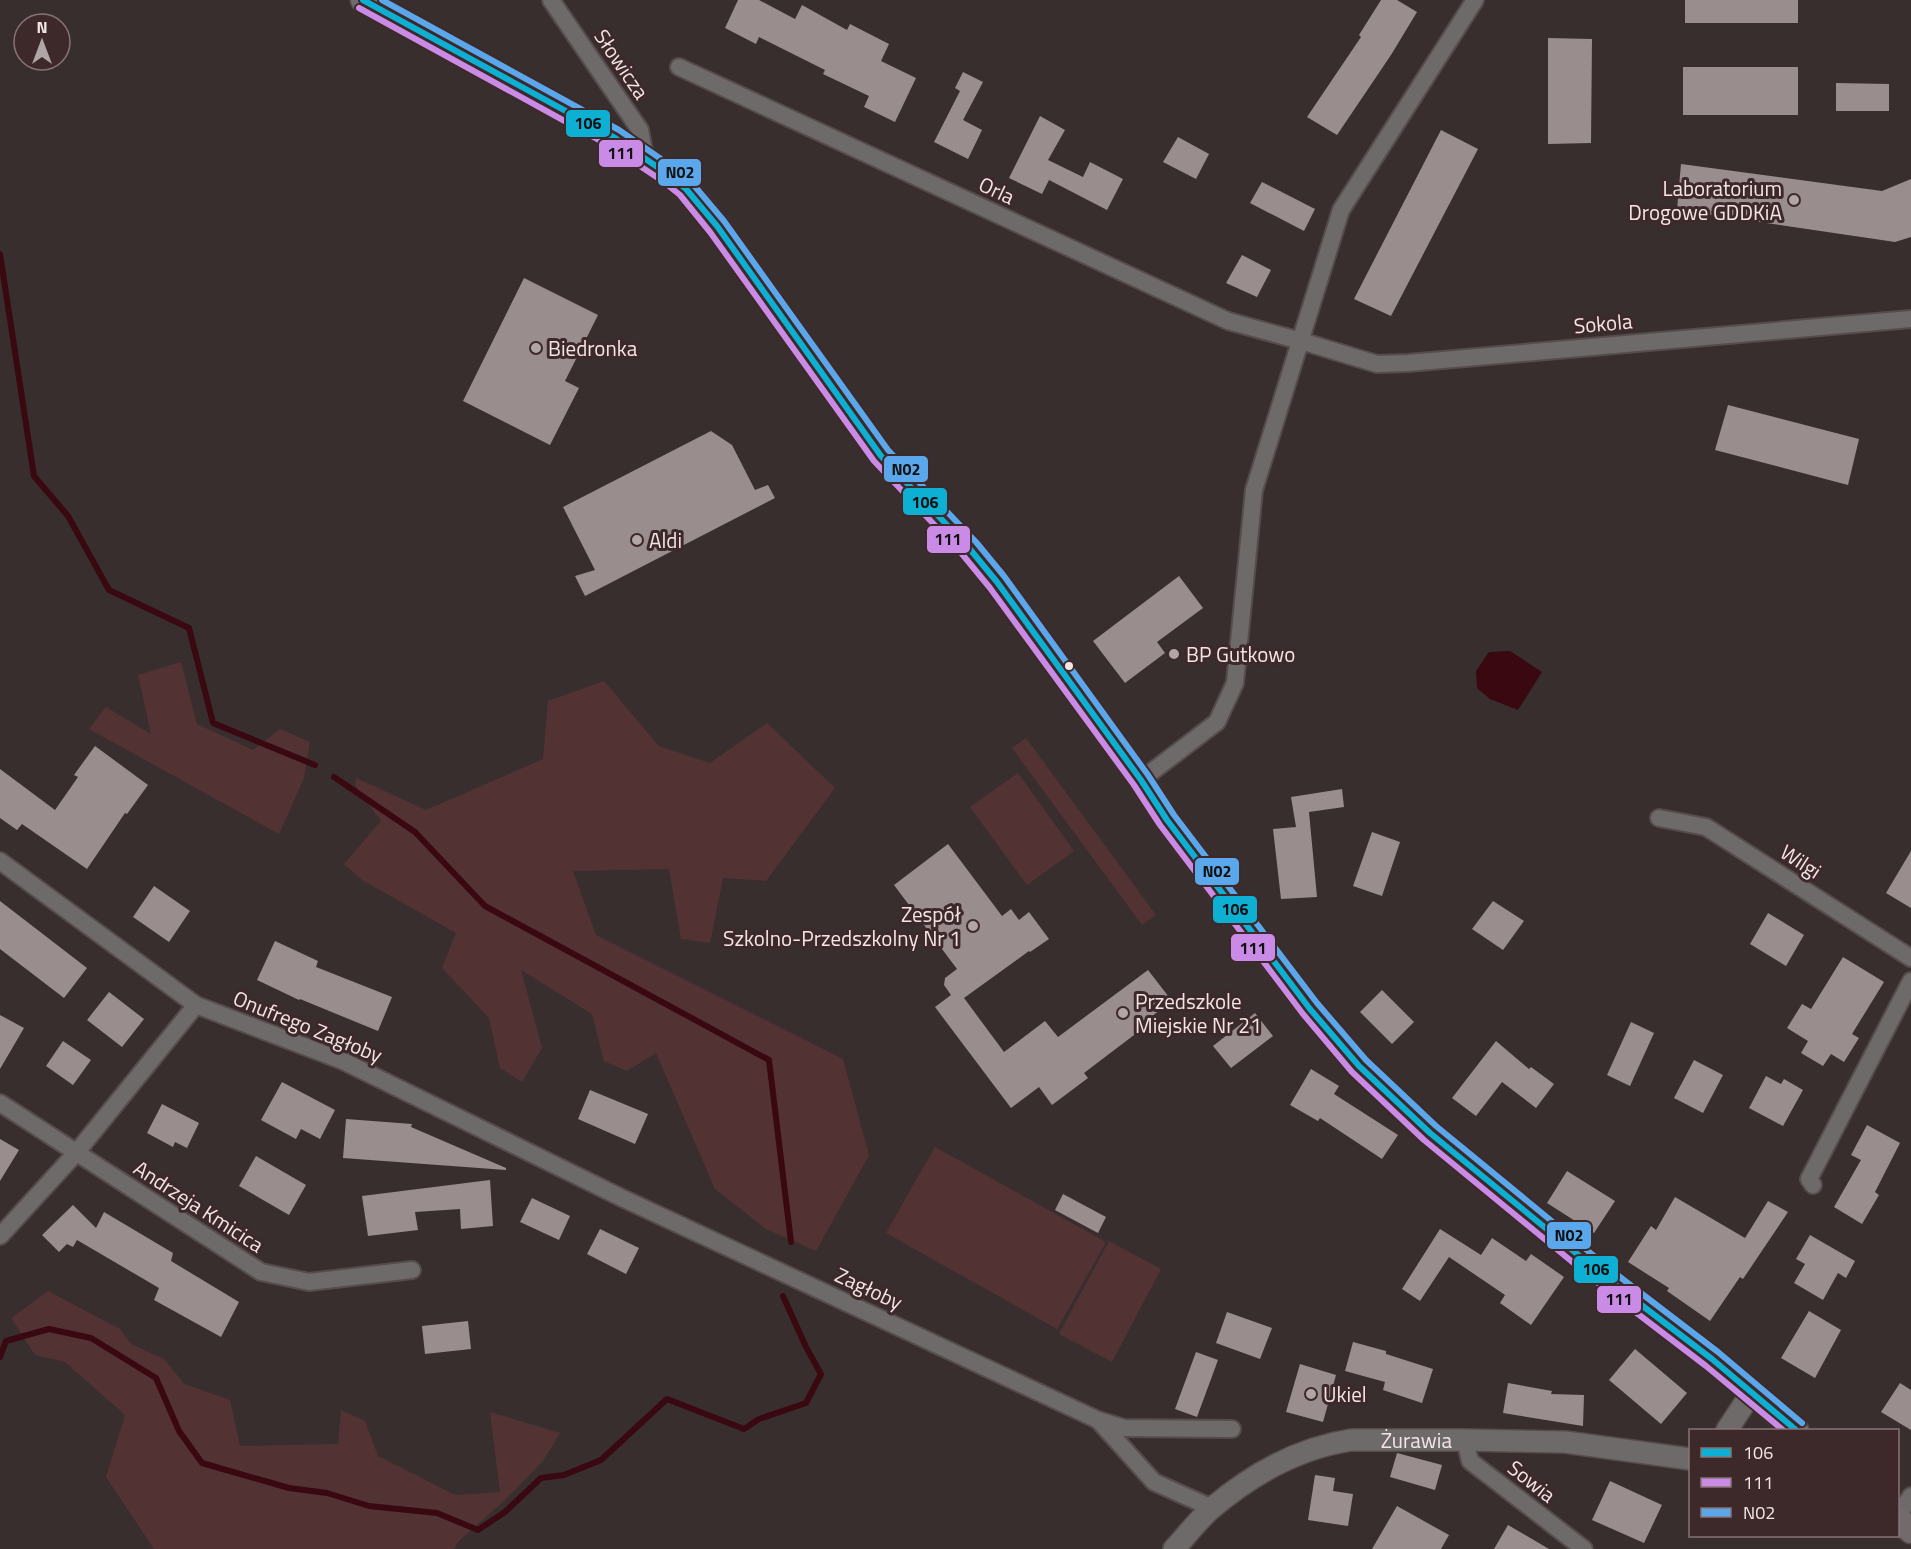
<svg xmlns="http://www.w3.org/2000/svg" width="1911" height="1549" viewBox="0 0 1911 1549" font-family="'Titillium Web',sans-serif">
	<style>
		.green { fill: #533234 }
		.water { fill: #390811 }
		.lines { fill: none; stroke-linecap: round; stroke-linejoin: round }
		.stream { stroke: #390811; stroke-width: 6 }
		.building { fill: #9a8d8d }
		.minor-casing { stroke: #564c4c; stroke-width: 20 }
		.tertiary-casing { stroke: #564c4c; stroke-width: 24 }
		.secondary-casing { stroke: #564c4c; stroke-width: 27 }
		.minor { stroke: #6f6a6a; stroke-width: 16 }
		.tertiary { stroke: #6f6a6a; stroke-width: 21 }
		.secondary { stroke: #736b6b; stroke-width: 24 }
		.bus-1-casing { stroke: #3d292a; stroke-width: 10 }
		.bus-2-casing { stroke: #3d292a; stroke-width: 10 }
		.bus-3-casing { stroke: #3d292a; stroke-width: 10 }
		.bus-1 { stroke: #0dafd3; stroke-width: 6 }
		.bus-2 { stroke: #ca8be6; stroke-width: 6 }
		.bus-3 { stroke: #5aa8eb; stroke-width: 6 }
		.poi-dot { fill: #b2a5a6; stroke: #3d292a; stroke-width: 2 }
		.bus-dot { fill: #f3e5e6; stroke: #3d292a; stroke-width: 2 }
		.labels { text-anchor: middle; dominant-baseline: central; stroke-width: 6; stroke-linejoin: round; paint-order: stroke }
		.street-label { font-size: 21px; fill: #f3e5e6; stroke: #3d292a }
		.poi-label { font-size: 21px; fill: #f3e5e6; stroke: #3d292a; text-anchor: start }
		.line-badge { stroke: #3d292a; stroke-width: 2 }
		.pale-badge-label { font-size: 16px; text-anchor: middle; font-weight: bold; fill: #111 }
	</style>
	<rect width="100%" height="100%" fill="#392e2e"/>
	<g class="green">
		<polygon points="181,662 197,724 253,750 280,729 310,742 304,778 279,834 89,729 106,707 151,734 138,675"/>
		<polygon points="604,681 659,746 710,763 767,723 835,788 766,881 723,878 710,943 681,939 669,869 573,871 596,935 843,1059 869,1155 816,1251 766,1229 715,1189 656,1053 627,1071 604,1061 592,1014 521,970 542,1048 522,1082 500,1068 489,1018 442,968 456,933 362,880 344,864 381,821 355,785 356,778 426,810 543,759 548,701"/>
		<polygon points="1026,738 1156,915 1142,925 1012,748"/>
		<polygon points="1018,773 1074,851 1027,885 970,807"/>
		<polygon points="935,1147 1106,1242 1057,1329 886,1233"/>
		<polygon points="1109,1241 1161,1269 1112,1362 1059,1334"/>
		<polygon points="48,1291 120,1329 131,1344 164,1359 184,1384 230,1400 240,1446 338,1444 341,1410 365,1421 378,1456 455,1495 500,1492 490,1412 560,1433 543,1461 506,1499 459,1541 454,1549 154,1549 106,1477 125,1415 65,1362 35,1355 11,1318"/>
	</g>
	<polygon class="water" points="1510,651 1542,672 1518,710 1490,699 1477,688 1476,671 1489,652"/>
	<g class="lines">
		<g class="stream">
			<polyline points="0,254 34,476 68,516 109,590 189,628 213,723 315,765"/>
			<polyline points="334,777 415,832 485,906 769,1060 791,1242"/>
			<polyline points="0,1357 6,1341 49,1329 91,1338 156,1378 179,1431 202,1463 289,1488 327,1493 369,1506 437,1513 478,1530 505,1512 541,1478 564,1475 601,1460 667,1399 744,1429 759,1419 806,1403 821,1374 806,1347 783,1296"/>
		</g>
	</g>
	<g class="building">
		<polygon points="738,0 759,0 795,19 802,5 847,30 850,24 889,44 881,61 916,78 895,122 864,107 869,96 823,74 825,70 759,37 756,44 725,28"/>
		<polygon points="1381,0 1397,0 1417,12 1391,55 1337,135 1307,117 1361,37 1359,35"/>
		<rect x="1685" y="0" width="113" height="23"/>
		<polygon points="1548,38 1592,39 1591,143 1548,144"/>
		<rect x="1683" y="67" width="115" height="48"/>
		<polygon points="963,72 983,82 963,120 982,130 968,159 934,142 960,91 955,88"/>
		<polygon points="1836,83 1889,84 1889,111 1836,111"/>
		<polygon points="1040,116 1065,130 1048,160 1083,177 1090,162 1123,179 1107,210 1049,180 1042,194 1009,178"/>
		<polygon points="1441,130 1478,149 1391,316 1354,299"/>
		<polygon points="1178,137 1209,154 1196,179 1163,162"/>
		<polygon points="1681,164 1882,191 1911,179 1911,237 1895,242 1677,210"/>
		<polygon points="1262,182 1315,209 1304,231 1250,203"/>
		<polygon points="1242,255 1271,270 1257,297 1226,283"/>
		<polygon points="524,278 598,315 565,381 579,388 550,445 463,401"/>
		<polygon points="1728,405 1859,439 1848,485 1715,450"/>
		<polygon points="711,431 732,445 755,490 768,485 775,498 585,596 575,576 595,570 563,507"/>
		<polygon points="1179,576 1203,608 1157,642 1165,653 1125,683 1093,641"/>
		<polygon points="95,746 148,785 127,814 125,813 87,869 22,824 17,830 0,818 0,769 55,810 78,777 74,775"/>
		<polygon points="1342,789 1344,807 1309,812 1317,897 1281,899 1273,829 1296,827 1291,797"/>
		<polygon points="1372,832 1400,842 1382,896 1353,886"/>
		<polygon points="948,844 1002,916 1011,909 1019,920 1029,912 1049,939 1030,952 1029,951 964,998 1004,1052 1045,1021 1058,1037 1148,970 1172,1001 1135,1029 1138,1032 1084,1073 1088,1078 1052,1105 1039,1087 1011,1108 935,1007 951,995 944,985 945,978 957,969 894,885"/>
		<polygon points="1911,851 1911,908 1886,893"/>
		<polygon points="154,886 190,911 169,942 133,917"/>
		<polygon points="0,901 87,968 64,998 0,949"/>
		<polygon points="1493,901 1524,921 1503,950 1472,929"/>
		<polygon points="1768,913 1804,935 1786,966 1750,944"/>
		<polygon points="275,941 318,961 316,967 392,997 378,1031 300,999 299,1000 257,980"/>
		<polygon points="1843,957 1884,982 1852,1034 1859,1038 1844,1062 1831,1054 1823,1066 1801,1053 1808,1041 1787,1028 1802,1004 1811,1009"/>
		<polygon points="1382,990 1414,1022 1392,1044 1360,1012"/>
		<polygon points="109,992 144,1019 122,1047 87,1020"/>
		<polygon points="1255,1013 1273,1036 1231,1068 1213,1046"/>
		<polygon points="0,1015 24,1028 0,1069"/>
		<polygon points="1631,1022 1654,1033 1630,1086 1607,1075"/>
		<polygon points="63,1041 91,1060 73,1085 46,1066"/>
		<polygon points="1496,1041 1529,1069 1531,1067 1554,1084 1536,1108 1502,1082 1476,1116 1452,1098"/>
		<polygon points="1694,1060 1723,1075 1703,1113 1674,1098"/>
		<polygon points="1311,1069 1339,1086 1334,1094 1398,1135 1382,1159 1320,1118 1318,1121 1290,1105"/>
		<polygon points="1766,1076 1781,1084 1784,1079 1803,1090 1783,1126 1749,1108"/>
		<polygon points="282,1082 335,1110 320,1139 301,1129 296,1139 261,1120"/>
		<polygon points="590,1090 648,1114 635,1144 578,1119"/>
		<polygon points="162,1104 199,1123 187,1148 175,1142 173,1147 147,1133"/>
		<polygon points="346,1119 412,1124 411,1127 506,1168 506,1170 343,1158"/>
		<polygon points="1867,1125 1900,1143 1875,1192 1879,1195 1862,1224 1834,1207 1861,1160 1851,1155"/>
		<polygon points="0,1139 19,1150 0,1181"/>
		<polygon points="256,1156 306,1185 289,1215 239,1186"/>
		<polygon points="1567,1171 1615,1201 1594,1233 1547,1203"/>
		<polygon points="490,1180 493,1226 461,1229 460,1209 415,1212 418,1230 368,1236 362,1196"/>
		<polygon points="1063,1194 1106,1217 1098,1233 1055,1210"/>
		<polygon points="1675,1197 1745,1238 1768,1201 1788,1212 1743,1279 1740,1277 1710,1321 1667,1291 1669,1288 1628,1262 1651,1226 1656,1230"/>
		<polygon points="532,1198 570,1216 559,1240 520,1222"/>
		<polygon points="73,1205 96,1228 104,1212 173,1253 171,1261 239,1302 221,1337 154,1300 159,1288 77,1240 73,1247 67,1244 59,1252 42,1235"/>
		<polygon points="600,1229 639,1248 626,1274 587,1254"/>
		<polygon points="1440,1229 1481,1255 1492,1238 1526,1261 1531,1254 1564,1277 1531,1325 1500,1303 1505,1295 1449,1257 1420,1301 1402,1289"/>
		<polygon points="1810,1235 1855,1261 1846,1278 1838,1273 1823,1300 1794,1283 1805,1264 1796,1259"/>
		<polygon points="1809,1311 1841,1330 1815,1378 1781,1358"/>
		<polygon points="1227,1312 1272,1328 1260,1359 1216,1343"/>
		<polygon points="468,1321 471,1349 425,1354 422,1326"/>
		<polygon points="1353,1342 1386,1351 1386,1354 1433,1369 1422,1403 1383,1390 1385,1382 1345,1371"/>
		<polygon points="1635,1349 1687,1393 1661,1424 1609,1380"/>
		<polygon points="1196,1352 1218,1360 1197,1417 1175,1409"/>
		<polygon points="1300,1364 1336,1375 1323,1422 1286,1412"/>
		<polygon points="1508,1383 1552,1391 1551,1394 1584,1395 1583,1426 1503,1413"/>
		<polygon points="1900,1383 1911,1390 1911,1430 1881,1412"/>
		<polygon points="1397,1453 1442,1465 1435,1490 1390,1477"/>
		<polygon points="1315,1475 1335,1478 1333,1491 1353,1494 1348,1526 1308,1520"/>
		<polygon points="1610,1481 1662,1505 1644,1543 1592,1520"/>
		<polygon points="1397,1506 1449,1535 1441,1549 1372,1549"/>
		<polygon points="1508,1525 1549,1549 1494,1549"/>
	</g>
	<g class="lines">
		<g class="minor-casing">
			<g id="minor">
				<polyline points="551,0 640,130 645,157"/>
				<polyline points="679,67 1228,321 1301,341 1377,364 1408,363 1911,319"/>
				<polyline points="1141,780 1217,722 1235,683 1254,490 1341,210 1475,0"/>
				<polyline points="1659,818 1706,827 1911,958"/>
				<polyline points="0,861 196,1005 343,1061 620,1197 1098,1420 1124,1428 1232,1429"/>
				<polyline points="0,1103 261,1272 309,1282 412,1270"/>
				<polyline points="1813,1185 1809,1179 1911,981"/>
				<polyline points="0,1236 76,1153 196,1005"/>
				<polyline points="1099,1421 1154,1482 1212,1508"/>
				<polyline points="1465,1440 1470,1461 1584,1549"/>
				<polyline points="1898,1516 1911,1496"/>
			</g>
		</g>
		<g class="tertiary-casing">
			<g id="tertiary">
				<polyline points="1727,1430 1752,1392"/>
				<path id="s1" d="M1174,1549C1187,1535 1198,1520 1212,1508C1252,1474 1299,1448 1351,1440H1465L1565,1442L1690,1459"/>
			</g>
		</g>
		<g class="secondary-casing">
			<g id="secondary">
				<polyline points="363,0 615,138 669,175 686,189 717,226 881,456 969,548 997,582 1141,780 1167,820 1310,1009 1359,1066 1430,1133 1610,1281 1712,1359 1796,1430"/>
				<polyline points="1898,1519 1911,1531"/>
			</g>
		</g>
		<use href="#minor" class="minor"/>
		<use href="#tertiary" class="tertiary"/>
		<use href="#secondary" class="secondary"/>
		<g class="bus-1-casing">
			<polyline id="bus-1" points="363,0 615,138 669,175 686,189 717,226 881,456 969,548 997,582 1141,780 1167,820 1310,1009 1359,1066 1430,1133 1610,1281 1712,1359 1796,1430"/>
		</g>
		<g class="bus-2-casing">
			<polyline id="bus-2" points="359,8 610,146 664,182 680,195 710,232 874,461 962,554 990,588 1134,785 1160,825 1303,1014 1352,1072 1424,1140 1604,1288 1706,1366 1783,1430"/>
		</g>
		<g class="bus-3-casing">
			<polyline id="bus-3" points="382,0 619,130 674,168 692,183 724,221 888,450 976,542 1004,576 1148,775 1174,815 1317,1003 1366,1060 1436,1126 1616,1274 1718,1352 1802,1423"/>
		</g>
		<use href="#bus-1" class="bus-1"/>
		<use href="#bus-2" class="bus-2"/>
		<use href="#bus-3" class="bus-3"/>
	</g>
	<g class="poi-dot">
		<circle cx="1794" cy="200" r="6"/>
		<circle cx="536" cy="348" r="6"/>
		<circle cx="637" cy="540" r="6"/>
		<circle cx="1174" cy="654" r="6"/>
		<circle cx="973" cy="926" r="6"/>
		<circle cx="1123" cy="1013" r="6"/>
		<circle cx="1311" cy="1394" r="6"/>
	</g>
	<circle class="bus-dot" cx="1069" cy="666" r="5"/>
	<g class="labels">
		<g class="street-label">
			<text transform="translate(622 64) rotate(56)">Słowicza</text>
			<text transform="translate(997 190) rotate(25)">Orla</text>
			<text transform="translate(1603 323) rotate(-5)">Sokola</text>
			<text transform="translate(1801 861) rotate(33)">Wilgi</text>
			<text transform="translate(308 1026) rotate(22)">Onufrego Zagłoby</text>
			<text transform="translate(199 1206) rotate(33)">Andrzeja Kmicica</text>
			<text transform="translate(869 1288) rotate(25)">Zagłoby</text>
			<text stroke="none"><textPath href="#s1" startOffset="278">Żurawia</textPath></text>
			<text transform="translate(1532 1481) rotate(38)">Sowia</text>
		</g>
		<g class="poi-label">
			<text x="1782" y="188" text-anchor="end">Laboratorium<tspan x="1782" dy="24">Drogowe GDDKiA</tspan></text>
			<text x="548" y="348">Biedronka</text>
			<text x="649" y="540">Aldi</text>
			<text x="1186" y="654">BP Gutkowo</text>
			<text x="961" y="914" text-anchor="end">Zespół<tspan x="961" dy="24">Szkolno-Przedszkolny Nr 1</tspan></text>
			<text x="1135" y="1001">Przedszkole<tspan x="1135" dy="24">Miejskie Nr 21</tspan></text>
			<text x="1323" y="1394">Ukiel</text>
		</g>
	</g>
	<g class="line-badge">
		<rect x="565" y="109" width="46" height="29" rx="6" fill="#0dafd3"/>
		<rect x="598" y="139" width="46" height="29" rx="6" fill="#ca8be6"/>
		<rect x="657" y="158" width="45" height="29" rx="6" fill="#5aa8eb"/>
		<rect x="883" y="455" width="46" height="28" rx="6" fill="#5aa8eb"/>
		<rect x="902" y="487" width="46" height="29" rx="6" fill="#0dafd3"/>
		<rect x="926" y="525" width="45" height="29" rx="6" fill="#ca8be6"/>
		<rect x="1194" y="857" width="46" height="29" rx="6" fill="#5aa8eb"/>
		<rect x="1212" y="895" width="46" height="29" rx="6" fill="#0dafd3"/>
		<rect x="1230" y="933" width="46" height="29" rx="6" fill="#ca8be6"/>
		<rect x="1546" y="1221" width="46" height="29" rx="6" fill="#5aa8eb"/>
		<rect x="1573" y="1255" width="46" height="29" rx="6" fill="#0dafd3"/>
		<rect x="1596" y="1285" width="46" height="29" rx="6" fill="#ca8be6"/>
	</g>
	<g class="pale-badge-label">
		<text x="588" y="129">106</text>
		<text x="621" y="159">111</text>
		<text x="680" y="178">N02</text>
		<text x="906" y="475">N02</text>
		<text x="925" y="508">106</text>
		<text x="948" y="545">111</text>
		<text x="1217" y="877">N02</text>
		<text x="1235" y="915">106</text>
		<text x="1253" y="954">111</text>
		<text x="1569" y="1241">N02</text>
		<text x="1596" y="1275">106</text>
		<text x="1619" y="1305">111</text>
	</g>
	<rect x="1689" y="1429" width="210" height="108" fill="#3d292a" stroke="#867475" stroke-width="1.5"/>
	<rect x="1701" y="1448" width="30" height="9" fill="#0dafd3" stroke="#867475" stroke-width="1.5"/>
	<text x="1743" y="1459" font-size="18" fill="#f3e5e6">106</text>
	<rect x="1701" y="1478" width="30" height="9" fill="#ca8be6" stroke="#867475" stroke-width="1.5"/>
	<text x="1743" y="1489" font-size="18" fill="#f3e5e6">111</text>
	<rect x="1701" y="1508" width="30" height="9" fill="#5aa8eb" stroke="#867475" stroke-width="1.5"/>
	<text x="1743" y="1519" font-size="18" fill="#f3e5e6">N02</text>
	<g transform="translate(42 42)"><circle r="28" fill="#3d292a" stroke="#867475" stroke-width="1.5"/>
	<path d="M0-4.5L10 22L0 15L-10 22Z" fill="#b2a5a6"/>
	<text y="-9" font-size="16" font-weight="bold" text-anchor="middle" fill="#f3e5e6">N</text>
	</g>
</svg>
